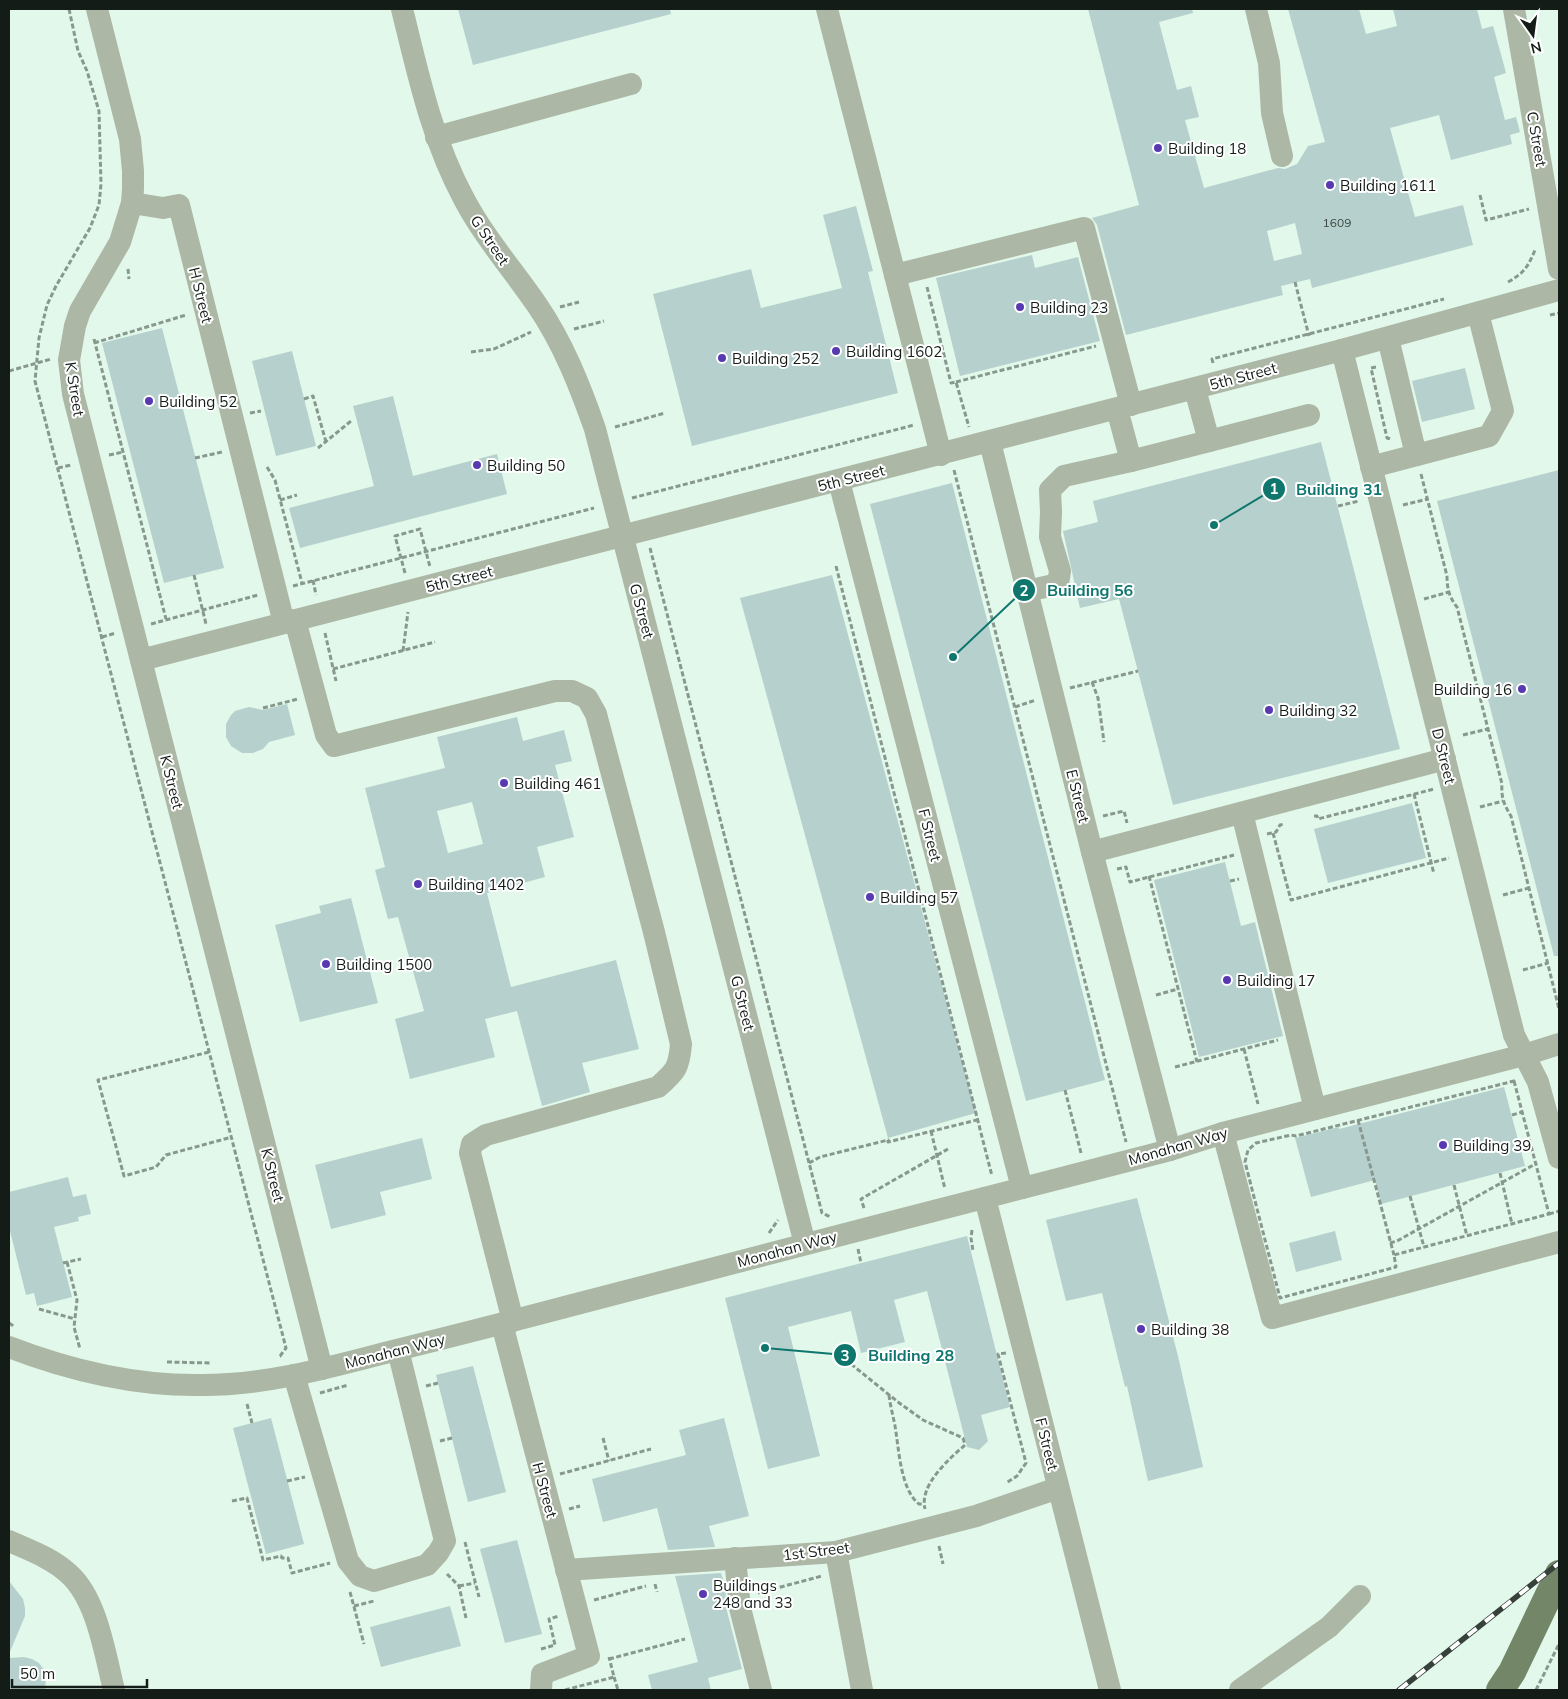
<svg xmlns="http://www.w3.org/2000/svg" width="1568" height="1699" viewBox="0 0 1568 1699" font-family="Mulish,sans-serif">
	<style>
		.building { fill: #b6d1cd; fill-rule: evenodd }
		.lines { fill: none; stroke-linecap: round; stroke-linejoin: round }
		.path { stroke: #88988e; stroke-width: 3; stroke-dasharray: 5 2.5; stroke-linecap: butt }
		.minor { stroke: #acb7a6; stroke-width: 22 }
		.major { stroke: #738667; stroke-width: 28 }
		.rail-casing { stroke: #37413b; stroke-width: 5.5 }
		.rail { stroke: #fff; stroke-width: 4; stroke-dasharray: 11; stroke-linecap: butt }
		.poi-dot { fill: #5739b1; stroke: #fff; stroke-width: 2 }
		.labels { text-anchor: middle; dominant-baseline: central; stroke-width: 4; stroke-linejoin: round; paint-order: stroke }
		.number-label { font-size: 12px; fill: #3c4944 }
		.street-label { font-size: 15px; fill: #141c17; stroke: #fff }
		.poi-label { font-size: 15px; fill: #141c17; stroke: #fff; text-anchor: start }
		.leader { fill: none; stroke: #0f766e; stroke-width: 2 }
		.callout-dot { fill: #0f766e; stroke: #fff; stroke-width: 2 }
		.mark-label { font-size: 15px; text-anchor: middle; font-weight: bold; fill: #fff }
		.callout-label { font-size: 16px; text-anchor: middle; font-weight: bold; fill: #0f766e; stroke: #fff; stroke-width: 4; stroke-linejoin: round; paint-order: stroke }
	</style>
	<rect width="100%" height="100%" fill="#e1f8ea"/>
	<g class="building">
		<polygon points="458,9 670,9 671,14 473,65"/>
		<path d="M1088,9H1192L1193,13L1159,22L1177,90L1191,86L1199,117L1185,120L1204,188L1278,168L1285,169L1297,164L1308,146L1325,142L1288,9H1359L1366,34L1397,26L1393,9H1477L1482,29L1493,26L1502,58L1506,73L1494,77L1505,120L1516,117L1520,132L1510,135L1512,144L1451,160L1439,115L1390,128L1415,217L1463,205L1473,245L1312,288L1310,279L1281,286L1283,295L1126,335L1097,225L1092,218L1139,205ZM1295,223L1302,254L1274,261L1267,231Z"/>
		<polygon points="856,206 873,271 868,272 898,393 692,446 653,294 751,269 761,308 842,288 823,215"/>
		<polygon points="1032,255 1035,268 1078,257 1100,341 960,376 936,278"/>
		<polygon points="162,328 224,568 164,583 102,343"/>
		<polygon points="292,351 316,446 276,456 252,361"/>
		<polygon points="1465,368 1475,409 1422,422 1412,381"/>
		<polygon points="393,396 413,476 497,454 507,494 300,548 289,508 374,486 353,406"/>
		<polygon points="1321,442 1400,749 1173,805 1119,599 1080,608 1063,531 1098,522 1093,501"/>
		<polygon points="1559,470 1559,956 1554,956 1437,501"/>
		<polygon points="952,483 1105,1080 1026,1101 870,504"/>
		<polygon points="832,575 976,1113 888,1138 740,598"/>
		<polygon points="287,704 295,735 269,742 263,749 253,753 242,753 231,746 226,737 226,724 231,715 235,711 249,707 263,710"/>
		<path d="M517,717L523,741L564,730L572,761L555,765L574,837L537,847L545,877L487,893L511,987L616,960L639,1049L582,1063L590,1092L542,1106L517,1011L485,1019L495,1057L410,1079L395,1019L424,1011L398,917L388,919L375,870L385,867L365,788L445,768L437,737ZM472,802L483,844L448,853L437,811Z"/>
		<polygon points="1412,803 1426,858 1328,883 1314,829"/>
		<polygon points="1225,862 1241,926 1255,922 1283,1036 1199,1057 1154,880"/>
		<polygon points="351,898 378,1003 300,1022 275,925 321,913 319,906"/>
		<polygon points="1504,1087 1525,1166 1381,1204 1375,1180 1311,1197 1295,1138 1339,1127 1339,1129"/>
		<polygon points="422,1138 432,1179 380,1192 386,1215 331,1229 315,1165"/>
		<polygon points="68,1177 73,1197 86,1194 91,1214 78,1217 79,1221 54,1227 72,1297 37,1306 34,1293 26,1295 9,1227 9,1192"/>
		<polygon points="1137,1198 1178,1356 1203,1467 1148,1481 1127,1386 1125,1387 1102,1293 1066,1301 1046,1220"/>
		<polygon points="1335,1231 1342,1260 1296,1272 1289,1243"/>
		<polygon points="967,1236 1010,1407 981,1415 988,1441 979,1450 967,1447 927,1291 894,1300 905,1342 861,1353 851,1311 788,1327 820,1456 768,1469 725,1298"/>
		<polygon points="473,1366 506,1492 468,1502 436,1375"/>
		<polygon points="271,1418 304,1544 266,1554 233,1428"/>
		<polygon points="724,1418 749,1516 709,1526 715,1547 668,1550 657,1508 603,1522 592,1479 686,1455 679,1430"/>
		<polygon points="517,1540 542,1634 505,1643 480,1549"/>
		<polygon points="721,1573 725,1585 727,1611 742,1669 708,1678 711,1690 652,1690 648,1675 698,1662 675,1576"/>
		<polygon points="9,1581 23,1599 25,1608 25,1616 9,1654"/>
		<polygon points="450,1606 461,1646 381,1667 370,1627"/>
		<polygon points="24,1657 32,1659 39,1663 44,1670 46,1678 45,1690 9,1690 9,1658"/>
	</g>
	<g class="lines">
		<g class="path">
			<polyline points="69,9 78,51 87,71 99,111 101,184 99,205 90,228 56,286 47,305 39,338 35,381 286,1348 280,1356 278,1356"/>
			<polyline points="1480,195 1486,220 1529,209"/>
			<polyline points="128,269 129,279"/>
			<polyline points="1295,282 1309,336"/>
			<path d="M1508,282C1524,273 1528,267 1535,250"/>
			<polyline points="927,287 951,383 956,382 969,427"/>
			<polyline points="560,307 579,302"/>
			<polyline points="1550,315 1559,313"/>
			<polyline points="574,329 604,321"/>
			<polyline points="94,339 166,619"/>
			<polyline points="94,343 186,315"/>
			<polyline points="471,352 494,349 531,332"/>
			<polyline points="1213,363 1212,359 1444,299"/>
			<polyline points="1376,367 1371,368 1387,438 1391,439"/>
			<polyline points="9,371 51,359"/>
			<polyline points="956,382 1096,346"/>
			<polyline points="304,399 313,396 326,442"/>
			<polyline points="250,413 261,411"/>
			<polyline points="615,427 665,413"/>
			<polyline points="318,448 351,421"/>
			<polyline points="109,455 123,452"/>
			<polyline points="195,458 222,452"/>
			<polyline points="267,467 275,480 302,583"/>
			<polyline points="58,468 71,465"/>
			<polyline points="954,470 1126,1142"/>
			<path d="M1421,474L1447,576C1447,588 1449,597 1457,607L1502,784C1501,797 1504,805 1511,816L1559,1009"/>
			<polyline points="632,498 914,425"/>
			<polyline points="280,500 297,495"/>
			<polyline points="1403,505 1428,499"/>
			<polyline points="1338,506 1359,501"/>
			<polyline points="650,548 822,1213 831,1217"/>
			<polyline points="836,566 992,1176"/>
			<polyline points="405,573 395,536 420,529 430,567"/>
			<polyline points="194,575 206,624"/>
			<polyline points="313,580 316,595"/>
			<polyline points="293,586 594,508"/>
			<polyline points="1424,599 1449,592"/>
			<polyline points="151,624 258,595"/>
			<polyline points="325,633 336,681"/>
			<polyline points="102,637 116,633"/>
			<polyline points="403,651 408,612"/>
			<polyline points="333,669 435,642"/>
			<polyline points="1092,682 1098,698 1104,742"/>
			<polyline points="1070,688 1138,671"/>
			<polyline points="1015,707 1036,700"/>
			<polyline points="263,708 298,699"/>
			<polyline points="1463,735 1488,729"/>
			<polyline points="1414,794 1434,874"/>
			<polyline points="1480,807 1503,801"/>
			<polyline points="1103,816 1124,811 1127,823"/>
			<polyline points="1314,816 1317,816 1318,819 1434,789"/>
			<polyline points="1273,833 1291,900 1449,858"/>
			<polyline points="1267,834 1276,832 1280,825 1284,824"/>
			<polyline points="1117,869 1126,867 1130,882 1234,855"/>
			<polyline points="1149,876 1197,1062"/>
			<polyline points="1230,881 1239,879"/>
			<polyline points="1503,895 1529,888"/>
			<polyline points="1523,970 1548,963"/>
			<polyline points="1156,995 1178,989"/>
			<polyline points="1244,1049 1258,1104"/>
			<polyline points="209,1052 98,1080 124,1176 156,1167 166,1155 232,1137"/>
			<polyline points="1175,1067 1278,1040"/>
			<polygon points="1514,1081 1549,1214 1394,1255 1396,1267 1280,1298 1245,1162 1248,1150 1256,1143 1291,1135 1296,1136"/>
			<polyline points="1065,1090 1081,1153"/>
			<polyline points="1512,1115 1522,1112"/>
			<polyline points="1358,1120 1394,1255"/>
			<polyline points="931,1131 945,1189"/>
			<polyline points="809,1163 820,1157 888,1140 888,1142 977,1120"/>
			<polyline points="1500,1173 1512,1224"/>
			<polyline points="1454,1185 1467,1236"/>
			<polyline points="1410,1196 1424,1247"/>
			<polyline points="864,1208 861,1199 948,1149"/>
			<polyline points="1549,1214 1559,1211"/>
			<polyline points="972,1230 971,1238 973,1251"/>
			<polyline points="769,1233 778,1220"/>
			<polyline points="1390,1243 1397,1241 1537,1163"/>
			<polyline points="858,1249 861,1263"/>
			<polyline points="67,1262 77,1300 74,1327 80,1349"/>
			<polyline points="63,1263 81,1259"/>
			<polyline points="39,1309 75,1319"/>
			<polyline points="9,1323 15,1327"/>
			<polyline points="1006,1353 998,1354 1026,1463 1017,1476 1006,1483"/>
			<polyline points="167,1362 210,1363"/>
			<path d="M851,1364L898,1402L923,1420L963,1438L965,1445C949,1459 919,1485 925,1509"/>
			<polyline points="426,1386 438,1383"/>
			<polyline points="320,1393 348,1385"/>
			<path d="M889,1395C890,1405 893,1415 895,1426C899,1448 900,1489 919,1504H923"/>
			<polyline points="247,1404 252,1423"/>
			<polyline points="603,1438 609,1461"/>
			<polyline points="440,1441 452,1438"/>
			<polyline points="560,1474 651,1449"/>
			<polyline points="287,1481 305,1477"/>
			<polyline points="232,1501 247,1498 263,1560 281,1556 282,1558 288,1558 292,1573 330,1563"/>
			<polyline points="569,1509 580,1506"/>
			<polyline points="465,1542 479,1597"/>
			<polyline points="939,1546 943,1564"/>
			<polyline points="447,1574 459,1586 466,1618"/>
			<polyline points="655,1584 657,1592"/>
			<polyline points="459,1586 475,1583"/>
			<polyline points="350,1592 364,1644"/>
			<polyline points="758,1593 822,1576"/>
			<polyline points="594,1600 646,1586"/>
			<polyline points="354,1606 374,1601"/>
			<polyline points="541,1649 555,1645 549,1619 559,1616"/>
			<polyline points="609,1659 685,1639"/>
			<polyline points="614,1677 618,1690"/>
			<polyline points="565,1690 614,1677 609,1657"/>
			<polyline points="1536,1690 1559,1644"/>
		</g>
		<g class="minor">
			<polyline points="97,9 130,139 133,171 133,189 132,203 120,242 80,311 75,326 69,360 73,394 322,1369"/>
			<path d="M402,9C418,74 432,140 464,199C484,237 513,270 537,305C563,343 580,386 595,429L805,1244"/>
			<polyline points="827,9 941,455"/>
			<polyline points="1256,9 1269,63 1272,113 1282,156"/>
			<polyline points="1514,9 1559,269"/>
			<polyline points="436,137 631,84"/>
			<polyline points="132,203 163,208 179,205 284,623"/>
			<polyline points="895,275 1084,228 1131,405"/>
			<polyline points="1388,338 1416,455"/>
			<polyline points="1342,350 1514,1035 1538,1082 1559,1158"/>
			<polyline points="1117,409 1131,461"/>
			<polyline points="1209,441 1309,415"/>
			<polyline points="990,442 1092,852 1170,1150"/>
			<polyline points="1371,467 1489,436 1503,411 1478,313"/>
			<polyline points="839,481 1022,1188"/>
			<polyline points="1027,591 1058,584 1060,571 1050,537 1051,512 1050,490 1064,476 1131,461 1209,441 1195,389"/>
			<path d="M295,620L326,735L334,746L555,691H572L587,698L596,714L654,932L681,1044C679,1068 676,1071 658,1087L486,1135L472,1144L470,1153L513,1321"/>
			<polyline points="141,660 1342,350 1559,290"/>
			<polyline points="1242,813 1315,1109"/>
			<polyline points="1092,852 1445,759"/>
			<polyline points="1223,1133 1272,1318 1559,1242"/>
			<polyline points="985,1198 1110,1690"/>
			<polyline points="502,1324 589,1656 542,1674 541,1690"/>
			<path d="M9,1347C71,1371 135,1386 202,1385C265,1385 324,1369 385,1353C445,1338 505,1323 565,1307C767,1254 968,1202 1170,1150L1223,1133L1524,1055L1559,1044"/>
			<polyline points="294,1375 348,1561 360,1576 374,1581 427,1565 438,1553 445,1541 398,1350"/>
			<path d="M9,1541C29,1550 52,1558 69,1574C97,1599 105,1654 114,1690"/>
			<polyline points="836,1552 862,1690"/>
			<polyline points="735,1558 740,1608 761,1690"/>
			<polyline points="566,1570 836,1552 976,1516 1058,1488"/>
			<polyline points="1240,1690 1329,1627 1360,1596"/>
		</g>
		<polyline class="major" points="1500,1690 1512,1672 1559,1574"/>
		<g class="rail-casing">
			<polyline id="rail" points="1399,1690 1559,1563"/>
		</g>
		<use href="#rail" class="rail"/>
	</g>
	<g class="poi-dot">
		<circle cx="1158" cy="148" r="5"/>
		<circle cx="1330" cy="185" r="5"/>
		<circle cx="1020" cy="307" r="5"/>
		<circle cx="836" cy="351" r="5"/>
		<circle cx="722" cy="358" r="5"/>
		<circle cx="149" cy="401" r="5"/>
		<circle cx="477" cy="465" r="5"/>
		<circle cx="1522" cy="689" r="5"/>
		<circle cx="1269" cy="710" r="5"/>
		<circle cx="504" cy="783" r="5"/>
		<circle cx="418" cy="884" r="5"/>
		<circle cx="870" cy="897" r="5"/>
		<circle cx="326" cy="964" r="5"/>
		<circle cx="1227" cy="980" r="5"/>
		<circle cx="1443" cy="1145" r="5"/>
		<circle cx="1141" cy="1329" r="5"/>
		<circle cx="703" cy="1594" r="5"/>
	</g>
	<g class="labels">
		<g class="number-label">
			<text x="1337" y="222">1609</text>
		</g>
		<g class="street-label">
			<text transform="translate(1537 139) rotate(80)">C Street</text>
			<text transform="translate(490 240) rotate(56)">G Street</text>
			<text transform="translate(201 295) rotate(76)">H Street</text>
			<text transform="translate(1243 376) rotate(-15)">5th Street</text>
			<text transform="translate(75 389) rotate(81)">K Street</text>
			<text transform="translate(851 478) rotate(-14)">5th Street</text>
			<text transform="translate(459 579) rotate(-14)">5th Street</text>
			<text transform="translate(642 611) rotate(75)">G Street</text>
			<text transform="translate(1444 756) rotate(76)">D Street</text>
			<text transform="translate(172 782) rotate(76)">K Street</text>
			<text transform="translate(1078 796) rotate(76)">E Street</text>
			<text transform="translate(930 835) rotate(76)">F Street</text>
			<text transform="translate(743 1003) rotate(76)">G Street</text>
			<text transform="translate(1178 1146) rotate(-16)">Monahan Way</text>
			<text transform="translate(273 1175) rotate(76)">K Street</text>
			<text transform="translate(787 1249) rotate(-15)">Monahan Way</text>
			<text transform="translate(395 1351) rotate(-14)">Monahan Way</text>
			<text transform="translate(1047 1444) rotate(76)">F Street</text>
			<text transform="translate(545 1490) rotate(75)">H Street</text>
			<text transform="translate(816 1551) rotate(-7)">1st Street</text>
		</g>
		<g class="poi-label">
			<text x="1168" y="148">Building 18</text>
			<text x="1340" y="185">Building 1611</text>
			<text x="1030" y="307">Building 23</text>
			<text x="846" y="351">Building 1602</text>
			<text x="732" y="358">Building 252</text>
			<text x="159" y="401">Building 52</text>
			<text x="487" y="465">Building 50</text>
			<text x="1512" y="689" text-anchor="end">Building 16</text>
			<text x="1279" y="710">Building 32</text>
			<text x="514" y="783">Building 461</text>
			<text x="428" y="884">Building 1402</text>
			<text x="880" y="897">Building 57</text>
			<text x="336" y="964">Building 1500</text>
			<text x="1237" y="980">Building 17</text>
			<text x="1453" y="1145">Building 39</text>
			<text x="1151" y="1329">Building 38</text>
			<text x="713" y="1585">Buildings<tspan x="713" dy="17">248 and 33</tspan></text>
		</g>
	</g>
	<path class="leader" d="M1214 525L1274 489M953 657L1024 590M765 1348L845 1355"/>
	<g class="callout-dot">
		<circle cx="1214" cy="525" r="5"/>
		<circle cx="953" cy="657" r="5"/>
		<circle cx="765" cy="1348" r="5"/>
		<circle cx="1274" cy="489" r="12"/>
		<circle cx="1024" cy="590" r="12"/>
		<circle cx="845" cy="1355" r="12"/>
	</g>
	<g class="mark-label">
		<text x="1274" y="494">1</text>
		<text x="1024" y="596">2</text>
		<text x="845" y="1361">3</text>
	</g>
	<g class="callout-label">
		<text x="1339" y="495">Building 31</text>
		<text x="1090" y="596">Building 56</text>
		<text x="911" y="1361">Building 28</text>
	</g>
	<rect width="1568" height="1699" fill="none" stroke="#141c17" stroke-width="20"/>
	<g transform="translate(1533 35) rotate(166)" stroke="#ffffff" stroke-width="4" paint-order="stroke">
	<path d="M0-4L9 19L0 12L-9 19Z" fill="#141c17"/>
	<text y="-8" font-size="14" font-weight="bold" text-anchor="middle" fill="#141c17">N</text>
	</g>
	<path d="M12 1679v8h135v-8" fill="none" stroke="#141c17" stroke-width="2.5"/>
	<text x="20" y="1679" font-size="15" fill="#141c17" stroke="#ffffff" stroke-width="4" paint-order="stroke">50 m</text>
</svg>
